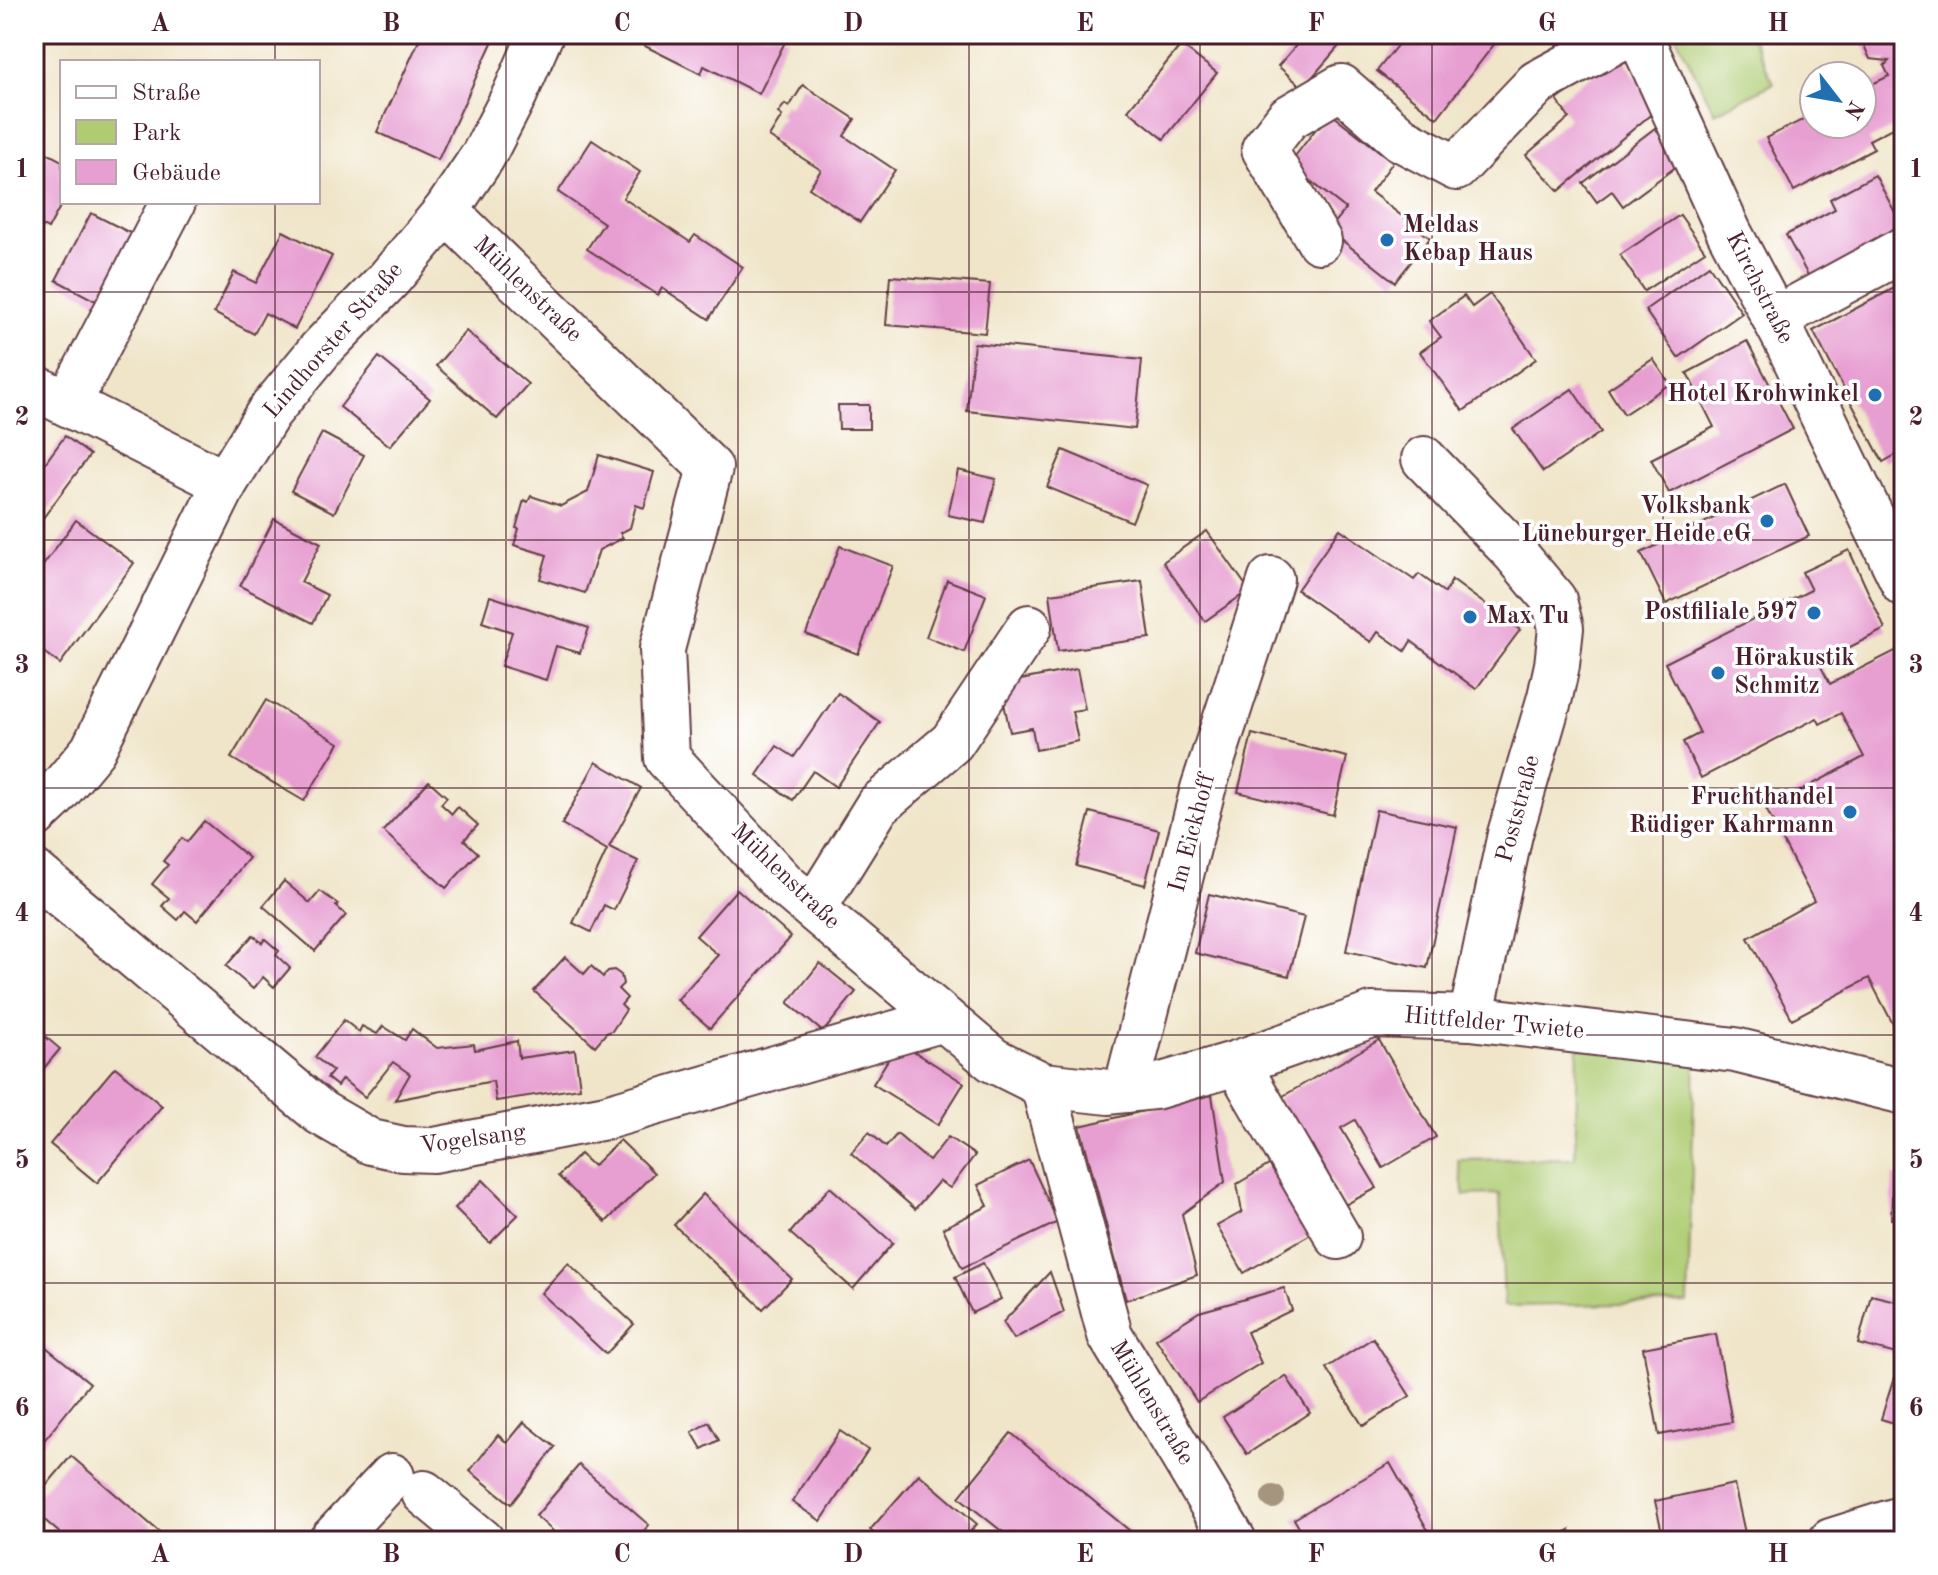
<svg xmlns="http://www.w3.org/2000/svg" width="1938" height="1575" viewBox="0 0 1938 1575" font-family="'Old Standard TT',serif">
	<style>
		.green { fill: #afcc73; stroke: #7c764f; stroke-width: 2 }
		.building { fill: #e79fd2 }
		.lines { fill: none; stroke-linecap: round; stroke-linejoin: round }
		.minor-casing { stroke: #633d43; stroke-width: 48 }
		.minor { stroke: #fff; stroke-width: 44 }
		.tree { fill: #a5957e }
		.grid { fill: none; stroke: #4a1f2b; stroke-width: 2; stroke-opacity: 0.55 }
		.poi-dot { fill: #1f6fb2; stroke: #fff; stroke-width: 3 }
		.labels { text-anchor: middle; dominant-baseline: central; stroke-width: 7; stroke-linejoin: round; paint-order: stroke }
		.poi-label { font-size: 24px; font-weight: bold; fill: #4a1f2b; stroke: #fff; text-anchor: end }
		.street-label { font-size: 24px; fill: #4a1f2b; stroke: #fff }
		.neatline { fill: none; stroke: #4a1f2b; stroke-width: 3 }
		.grid-label { font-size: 26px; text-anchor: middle; font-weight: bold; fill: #4a1f2b }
	</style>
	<rect width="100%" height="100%" fill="#fff"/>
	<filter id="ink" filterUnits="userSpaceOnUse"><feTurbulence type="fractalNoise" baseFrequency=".0125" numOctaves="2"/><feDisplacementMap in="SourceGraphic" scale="16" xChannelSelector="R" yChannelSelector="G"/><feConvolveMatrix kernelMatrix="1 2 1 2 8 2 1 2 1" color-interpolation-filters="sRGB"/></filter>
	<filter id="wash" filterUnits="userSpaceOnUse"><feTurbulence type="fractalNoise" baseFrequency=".006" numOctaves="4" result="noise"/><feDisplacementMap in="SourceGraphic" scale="32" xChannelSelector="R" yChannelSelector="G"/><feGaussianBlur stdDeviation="1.8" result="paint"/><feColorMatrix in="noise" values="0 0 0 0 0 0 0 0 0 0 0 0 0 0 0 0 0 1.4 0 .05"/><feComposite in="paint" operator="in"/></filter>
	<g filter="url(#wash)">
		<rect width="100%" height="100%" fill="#f0e5c9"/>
		<g class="green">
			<polygon points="1675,34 1750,34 1774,83 1715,113"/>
			<polygon points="1578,1048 1695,1061 1688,1303 1504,1306 1500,1194 1464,1195 1458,1160 1575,1158"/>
		</g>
		<g id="blocks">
			<g class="building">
				<polygon points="422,34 496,34 438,160 377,132"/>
				<polygon points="621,34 778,34 787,38 759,94 704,66 701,74"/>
				<polygon points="1306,34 1325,34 1339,46 1303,88 1278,66"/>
				<polygon points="1406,34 1502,34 1437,118 1377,71"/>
				<polygon points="1859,34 1904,34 1904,122 1869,140 1874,149 1794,191 1766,138 1814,114 1814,124 1862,124 1862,89 1889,76 1884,66 1889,61 1870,59"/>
				<polygon points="1181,45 1217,73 1164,139 1128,110"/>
				<polygon points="1622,54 1655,111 1559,191 1526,155 1569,118 1557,100"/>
				<polygon points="803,85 855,119 844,136 895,170 860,222 809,188 821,170 769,137 782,116 778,113 785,104 789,107"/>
				<polygon points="1329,112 1393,162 1371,192 1430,238 1395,282 1329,230 1346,209 1289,164"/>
				<polygon points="1655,128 1681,163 1623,206 1612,191 1597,202 1583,183"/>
				<polygon points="592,140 640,172 623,198 690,242 695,235 743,267 709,319 662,288 658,295 587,249 604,223 558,192"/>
				<polygon points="34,146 62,161 62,203 48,229 34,221"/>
				<polygon points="1875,175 1904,229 1811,281 1786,235 1835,209 1830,199"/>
				<polygon points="91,213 138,237 103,305 56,280"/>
				<polygon points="1680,215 1705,251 1644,291 1620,255"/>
				<polygon points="283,231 332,256 295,329 265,313 254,334 214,313 234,272 256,283"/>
				<polygon points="1709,265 1742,313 1678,358 1645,310"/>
				<polygon points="890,276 990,284 985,333 886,325"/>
				<polygon points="1904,283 1904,450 1883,462 1813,331"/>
				<polygon points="1490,294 1536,359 1463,411 1420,352 1441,337 1429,321 1464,296 1472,307"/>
				<polygon points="466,331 528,384 497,419 436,366"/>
				<polygon points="1747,341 1793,429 1669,493 1651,459 1714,427 1687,373"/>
				<polygon points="974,343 1142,360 1135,429 967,411"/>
				<polygon points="379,357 430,399 390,446 340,407"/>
				<polygon points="1653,359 1670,384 1624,414 1608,389"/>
				<polygon points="1572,389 1601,432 1543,472 1513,429"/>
				<polygon points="838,405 869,405 869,429 839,429"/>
				<polygon points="322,433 364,455 334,513 291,491"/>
				<polygon points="65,436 90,455 34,530 34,478"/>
				<polygon points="1063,450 1147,485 1132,522 1047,487"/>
				<polygon points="599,455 654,472 644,508 636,505 630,528 620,533 623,538 599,550 585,593 540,579 547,555 514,545 519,529 516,528 524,500 528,502 531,496 561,506 588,492"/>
				<polygon points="958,470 996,479 985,523 948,515"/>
				<polygon points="1785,484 1809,536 1666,604 1641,553"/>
				<polygon points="274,519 321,543 301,582 327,595 313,623 240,586"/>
				<polygon points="76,520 134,563 60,664 34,645 34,578"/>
				<polygon points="1340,529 1414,580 1419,574 1445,593 1452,580 1520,630 1476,689 1411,641 1405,651 1378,632 1371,642 1297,590"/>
				<polygon points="1207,531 1249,590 1205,621 1163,562"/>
				<polygon points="840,546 893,566 858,654 806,634"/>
				<polygon points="1849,550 1885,629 1819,663 1830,684 1899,649 1904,660 1904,1045 1869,978 1792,1019 1748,938 1814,901 1766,809 1864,757 1841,713 1820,724 1817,718 1701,778 1683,742 1700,733 1665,663 1811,590 1802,572"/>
				<polygon points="947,580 986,595 964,652 926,637"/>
				<polygon points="1142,581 1150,638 1058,651 1050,594"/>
				<polygon points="490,596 589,628 580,653 556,646 546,680 501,666 512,632 482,622"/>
				<polygon points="1077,669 1085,709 1072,711 1078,741 1036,750 1032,728 1010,732 1000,684"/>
				<polygon points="838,693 880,722 836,787 813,771 793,800 757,775 777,746 794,757"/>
				<polygon points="266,700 339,743 304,801 231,758"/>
				<polygon points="1252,734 1347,757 1333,815 1238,792"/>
				<polygon points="596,762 641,788 609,847 638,861 614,910 604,905 591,932 573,923 607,850 562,824"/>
				<polygon points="429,781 447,797 441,804 452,814 458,807 478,825 464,840 478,853 446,888 383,831"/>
				<polygon points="1376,810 1457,827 1427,968 1346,951"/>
				<polygon points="1090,812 1159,830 1145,885 1076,866"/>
				<polygon points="204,821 249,858 197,921 185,911 178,920 162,906 169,898 152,884 168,865 163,861 182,838 187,842"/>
				<polygon points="284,881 310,903 320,891 338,904 336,906 346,915 315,951 263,906"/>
				<polygon points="737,889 791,937 710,1028 677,1000 718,955 696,936"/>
				<polygon points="1209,894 1304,917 1289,976 1195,953"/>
				<polygon points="253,935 262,943 265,939 279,951 276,955 290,968 274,987 263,977 253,989 226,966"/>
				<polygon points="565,957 584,974 591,966 603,977 608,971 614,970 621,975 623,984 618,989 627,998 621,1005 626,1010 612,1031 606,1033 595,1046 534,991"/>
				<polygon points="820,963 856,992 823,1032 788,1003"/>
				<polygon points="344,1020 359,1032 362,1026 377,1034 383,1026 405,1040 412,1029 437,1048 474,1044 475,1050 517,1041 519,1058 575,1050 580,1088 496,1101 493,1081 395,1100 410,1074 393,1062 365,1097 342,1079 337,1086 327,1078 333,1071 315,1057"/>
				<polygon points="34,1027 60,1049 34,1080"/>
				<polygon points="1379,1040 1436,1137 1383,1168 1355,1120 1341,1128 1377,1188 1345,1205 1312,1145 1306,1148 1278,1099"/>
				<polygon points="899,1042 964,1083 938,1125 873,1084"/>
				<polygon points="115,1067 162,1106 97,1183 50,1144"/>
				<polygon points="1212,1095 1225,1182 1182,1214 1197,1275 1126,1300 1080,1126"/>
				<polygon points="869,1132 886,1147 897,1134 929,1161 948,1137 975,1155 950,1188 939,1181 915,1209 851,1153"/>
				<polygon points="620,1140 654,1173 606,1222 558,1176 580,1154 593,1166"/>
				<polygon points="1286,1155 1326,1225 1244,1273 1217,1226 1242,1212 1237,1184"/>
				<polygon points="1029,1160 1058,1222 962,1268 943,1228 988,1206 978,1185"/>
				<polygon points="1893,1176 1904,1177 1904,1220 1891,1219"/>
				<polygon points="483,1180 518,1215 490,1243 455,1208"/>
				<polygon points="830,1187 893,1243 853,1289 790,1233"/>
				<polygon points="703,1194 792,1279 763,1309 674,1225"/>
				<polygon points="568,1263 634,1324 606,1354 541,1293"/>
				<polygon points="983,1263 1001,1299 972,1313 955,1277"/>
				<polygon points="1050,1272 1064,1312 1014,1339 1003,1322"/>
				<polygon points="1284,1288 1292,1310 1247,1332 1261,1363 1197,1402 1156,1339 1199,1312"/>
				<polygon points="1871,1295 1904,1303 1904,1356 1858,1344"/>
				<polygon points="1716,1334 1732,1422 1659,1435 1643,1348"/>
				<polygon points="35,1338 90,1383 34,1453 34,1340"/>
				<polygon points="1373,1338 1410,1396 1363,1426 1326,1368"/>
				<polygon points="1896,1371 1904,1373 1904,1426 1881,1419"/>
				<polygon points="1286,1376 1310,1413 1247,1454 1223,1417"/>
				<polygon points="524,1422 555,1447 511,1504 470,1471 498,1435 507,1443"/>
				<polygon points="709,1422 719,1440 702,1449 692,1432"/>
				<polygon points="840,1431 868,1450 821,1521 792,1502"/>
				<polygon points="1011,1433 1130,1531 1122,1541 1014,1541 959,1497"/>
				<polygon points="71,1456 170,1541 69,1541 34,1511 34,1500"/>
				<polygon points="1390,1463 1434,1541 1307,1541 1294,1519"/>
				<polygon points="579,1465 649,1525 635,1541 564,1541 536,1516"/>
				<polygon points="919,1474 977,1524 962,1541 883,1541 870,1530"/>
				<polygon points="1734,1484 1745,1533 1709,1541 1664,1541 1655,1501"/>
				<polygon points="1570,1530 1575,1541 1549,1541"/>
			</g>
		</g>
	</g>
	<g filter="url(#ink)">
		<use href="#blocks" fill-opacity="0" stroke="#633d43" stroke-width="2"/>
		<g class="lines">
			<g class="minor-casing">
				<g id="minor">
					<polyline points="1639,34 1729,232 1786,340 1904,584"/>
					<polyline points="446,211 710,468 662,649 667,758 784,884 993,1060 1043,1085 1109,1092 1155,1087 1237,1063 1372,1015 1471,1018 1735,1050 1904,1092"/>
					<polyline points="1319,241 1264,149 1288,118 1341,87 1401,139 1456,168 1537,83 1628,34"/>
					<polyline points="1775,319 1904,249"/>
					<polyline points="34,387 225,483"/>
					<polyline points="68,404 173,202"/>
					<polyline points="1424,459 1514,552 1554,600 1561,628 1557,665 1550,697 1510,834 1471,1018"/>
					<polyline points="34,816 53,798 93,750 225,483 269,412 321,349 389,279 446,211 483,156 515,94 541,34"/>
					<polyline points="34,872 321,1113 371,1142 403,1149 434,1150 606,1117 944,1019"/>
					<polyline points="814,908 878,805 952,742 1029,627"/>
					<polyline points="1237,1063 1338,1237"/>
					<polyline points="1043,1085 1110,1335 1234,1541"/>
					<polyline points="1126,1090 1203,789 1271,579"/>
					<polyline points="424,1493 482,1541"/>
					<polyline points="331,1541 392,1476"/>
					<polyline points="1831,1541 1904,1518"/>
				</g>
			</g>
			<use href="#minor" class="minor"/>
		</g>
		<circle class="tree" cx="1273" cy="1497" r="12"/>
	</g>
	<path class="grid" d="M275,34V62M506,34V1541M738,34V1541M969,34V1541M1200,34V1541M1432,34V1541M1663,34V1541M275,202V1541M34,292H1904M34,540H1904M34,788H1904M34,1035H1904M34,1283H1904"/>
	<g class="poi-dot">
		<circle cx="1387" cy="240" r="8"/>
		<circle cx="1875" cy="395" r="8"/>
		<circle cx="1767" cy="521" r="8"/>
		<circle cx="1814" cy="613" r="8"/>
		<circle cx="1470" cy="617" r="8"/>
		<circle cx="1718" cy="673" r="8"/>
		<circle cx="1850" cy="812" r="8"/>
	</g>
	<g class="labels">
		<g class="poi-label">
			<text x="1403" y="226" text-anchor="start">Meldas<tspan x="1403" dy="28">Kebap Haus</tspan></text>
			<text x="1859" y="395">Hotel Krohwinkel</text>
			<text x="1751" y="507">Volksbank<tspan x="1751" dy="28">Lüneburger Heide eG</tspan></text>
			<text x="1798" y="613">Postfiliale 597</text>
			<text x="1486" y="617" text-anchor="start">Max Tu</text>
			<text x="1734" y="659" text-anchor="start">Hörakustik<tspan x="1734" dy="28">Schmitz</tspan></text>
			<text x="1834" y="798">Fruchthandel<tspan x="1834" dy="28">Rüdiger Kahrmann</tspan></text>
		</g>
		<g class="street-label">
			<text transform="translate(1759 288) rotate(63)">Kirchstraße</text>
			<text transform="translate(527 290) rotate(44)">Mühlenstraße</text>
			<text transform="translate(334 341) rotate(-49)">Lindhorster Straße</text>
			<text transform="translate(1519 809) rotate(-75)">Poststraße</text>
			<text transform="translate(1193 833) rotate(-75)">Im Eickhoff</text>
			<text transform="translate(785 877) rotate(44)">Mühlenstraße</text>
			<text transform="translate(1494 1024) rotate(5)">Hittfelder Twiete</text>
			<text transform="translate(473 1140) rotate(-8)">Vogelsang</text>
			<text transform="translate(1151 1403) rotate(59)">Mühlenstraße</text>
		</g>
	</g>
	<rect width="1938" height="1575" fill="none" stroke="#fff" stroke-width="88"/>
	<rect x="60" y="60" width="260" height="144" fill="#ffffff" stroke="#b7a5aa" stroke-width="2"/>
	<rect x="76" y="86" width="40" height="12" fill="#ffffff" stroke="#b7a5aa" stroke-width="2"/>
	<text x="132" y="100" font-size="24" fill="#4a1f2b">Straße</text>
	<rect x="76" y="120" width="40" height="24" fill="#afcc73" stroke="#b7a5aa" stroke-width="2"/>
	<text x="132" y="140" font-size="24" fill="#4a1f2b">Park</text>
	<rect x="76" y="160" width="40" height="24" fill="#e79fd2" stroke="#b7a5aa" stroke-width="2"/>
	<text x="132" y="180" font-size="24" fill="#4a1f2b">Gebäude</text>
	<g transform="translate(1838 100) rotate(121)"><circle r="38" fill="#ffffff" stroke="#b7a5aa" stroke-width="2"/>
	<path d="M0-6L14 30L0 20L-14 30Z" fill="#1f6fb2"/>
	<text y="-12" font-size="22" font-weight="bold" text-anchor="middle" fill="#4a1f2b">N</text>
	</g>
	<rect x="44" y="44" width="1850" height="1487" class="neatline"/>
	<g class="grid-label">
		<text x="160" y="31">A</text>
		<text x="391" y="31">B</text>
		<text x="622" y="31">C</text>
		<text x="853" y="31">D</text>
		<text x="1085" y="31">E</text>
		<text x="1316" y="31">F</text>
		<text x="1547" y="31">G</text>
		<text x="1778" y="31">H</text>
		<text x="22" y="177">1</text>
		<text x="1916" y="177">1</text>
		<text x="22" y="425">2</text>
		<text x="1916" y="425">2</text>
		<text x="22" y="673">3</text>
		<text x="1916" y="673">3</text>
		<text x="22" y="921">4</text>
		<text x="1916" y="921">4</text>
		<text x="22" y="1168">5</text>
		<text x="1916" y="1168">5</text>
		<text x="22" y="1416">6</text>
		<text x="1916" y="1416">6</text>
		<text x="160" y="1562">A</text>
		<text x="391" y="1562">B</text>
		<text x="622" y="1562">C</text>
		<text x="853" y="1562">D</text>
		<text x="1085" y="1562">E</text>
		<text x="1316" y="1562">F</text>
		<text x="1547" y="1562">G</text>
		<text x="1778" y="1562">H</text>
	</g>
</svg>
